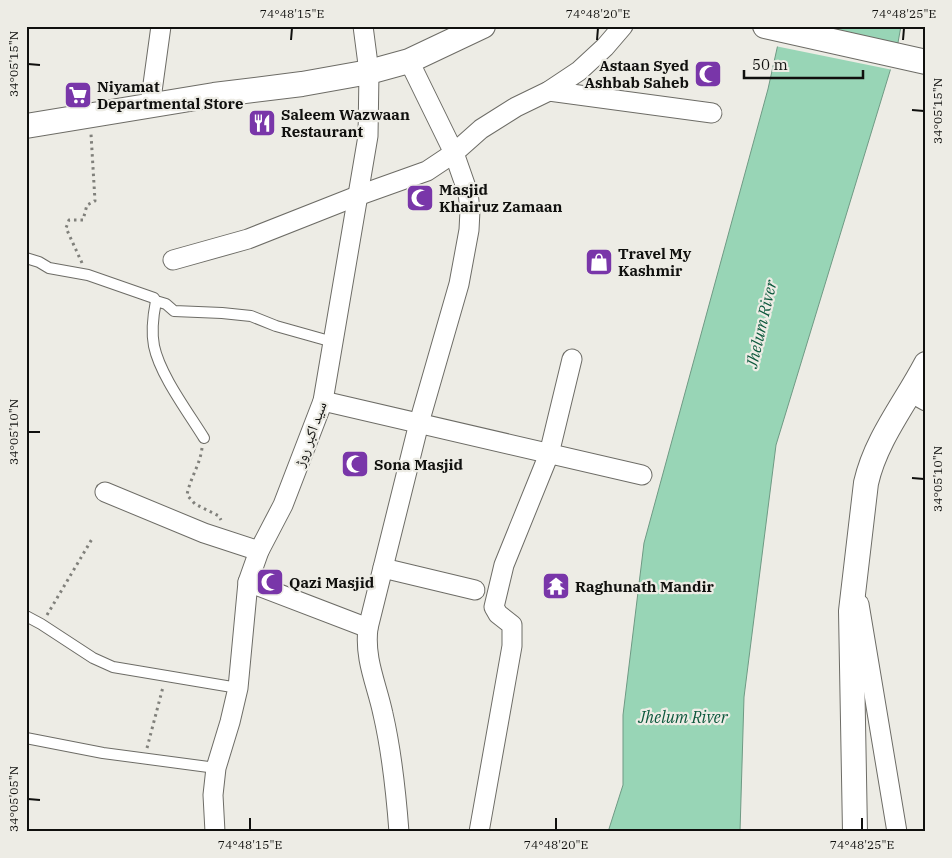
<svg xmlns="http://www.w3.org/2000/svg" width="952" height="858" viewBox="0 0 952 858" font-family="'IBM Plex Serif','Noto Naskh Arabic',serif">
	<style>
		.water { fill: #98d5b6; stroke: #6f9a84 }
		.pier { fill: #edece5 }
		.lines { fill: none; stroke-linecap: round; stroke-linejoin: round }
		.service-casing { stroke: #6d6c66; stroke-width: 12 }
		.minor-casing { stroke: #6d6c66; stroke-width: 21 }
		.tertiary-casing { stroke: #6d6c66; stroke-width: 26 }
		.path { stroke: #80807b; stroke-width: 3; stroke-dasharray: 2.5 4; stroke-linecap: butt }
		.service { stroke: #fff; stroke-width: 10 }
		.minor { stroke: #fff; stroke-width: 19 }
		.tertiary { stroke: #fff; stroke-width: 24 }
		.ticks { fill: none; stroke: #10100e; stroke-width: 2 }
		.labels { text-anchor: middle; dominant-baseline: central; stroke-width: 4.5; stroke-linejoin: round; paint-order: stroke }
		.poi-label { font-size: 15px; font-weight: bold; fill: #10100e; stroke: #edece5; text-anchor: start }
		.street-label { font-size: 15px; fill: #10100e; stroke: #edece5 }
		.water-label { font-size: 16px; font-style: italic; fill: #0c583c; stroke: #edece5 }
		.neatline { fill: none; stroke: #10100e; stroke-width: 2 }
		.ticks-label { font-size: 12px; text-anchor: middle; fill: #10100e }
	</style>
	<rect width="100%" height="100%" fill="#edece5"/>
	<polygon class="water" points="782,26 901,26 897,48 776,445 744,697 740,832 608,832 623,785 623,715 644,543 768,89"/>
	<polygon class="pier" points="779,26 899,49 893,70 775,46"/>
	<g class="lines">
		<g class="service-casing">
			<g id="service">
				<polyline points="26,258 39,262 49,268 88,275 154,298 156,301 166,304 174,311 222,313 251,316 276,326 333,342"/>
				<path d="M156,301C153,316 151,331 154,346C160,375 188,412 204,438"/>
				<polyline points="26,616 41,624 93,658 113,667 238,688"/>
				<polyline points="26,738 103,753 216,768"/>
			</g>
		</g>
		<g class="minor-casing">
			<g id="minor">
				<polyline points="549,91 712,113"/>
				<polyline points="150,106 161,26"/>
				<polyline points="173,260 248,239 357,196 427,171 454,153 481,129 516,107 549,91 579,71 605,47 623,26"/>
				<polyline points="910,392 926,401"/>
				<polyline points="323,401 642,475"/>
				<polyline points="105,492 204,533 259,551"/>
				<polyline points="383,568 475,590"/>
				<polyline points="248,582 368,628"/>
				<polyline points="859,604 897,832"/>
				<polyline points="215,832 213,795 216,768 230,722 238,688 248,582 259,551 283,505 323,401 368,136 369,72 363,26"/>
				<path d="M399,832C396,792 392,753 383,714C377,685 364,659 368,628L419,423L459,284L469,230L470,210L468,193L454,153L409,61"/>
				<polyline points="479,832 512,646 512,625 498,614 494,607 504,565 549,454 572,359"/>
			</g>
		</g>
		<g class="tertiary-casing">
			<g id="tertiary">
				<polyline points="765,26 926,62"/>
				<polyline points="26,126 214,95 302,84 369,72 409,61 483,26"/>
				<path d="M855,832L851,611L866,483C876,439 905,404 926,364"/>
			</g>
		</g>
		<g class="path">
			<polyline points="82,263 66,228 69,220 83,220 87,205 95,201 91,134"/>
			<path d="M202,448C200,465 190,478 187,495L195,504L219,516L221,520"/>
			<polyline points="47,615 92,539"/>
			<polyline points="147,748 163,687"/>
		</g>
		<use href="#service" class="service"/>
		<use href="#minor" class="minor"/>
		<use href="#tertiary" class="tertiary"/>
	</g>
	<path class="ticks" d="M291,40L292,28M597,40L598,28M903,40L904,28M28,64L40,65M912,110L924,111M28,432H40M912,478L924,479M28,799L40,800M250,830V818M556,830V818M862,830V818"/>
	<defs>
		<g id="mosque-square" transform="scale(1.4375)"><rect x="-9" y="-9" width="18" height="18" rx="4" fill="#7936a9" stroke="#edece5"/><path d="M3.5-4.9A6 6 0 1 0 3.5 4.9A5 5 0 1 1 3.5-4.9Z" fill="#fff"/></g>
		<g id="supermarket-square" transform="scale(1.4375)"><rect x="-9" y="-9" width="18" height="18" rx="4" fill="#7936a9" stroke="#edece5"/><path d="M-6-5.5h2.5l.6 2H6L4.5 2H-2.5L-4.4-4H-6ZM-1.5 3.2a1.3 1.3 0 1 0 .1 0ZM3 3.2a1.3 1.3 0 1 0 .1 0Z" fill="#fff"/></g>
		<g id="restaurant-square" transform="scale(1.4375)"><rect x="-9" y="-9" width="18" height="18" rx="4" fill="#7936a9" stroke="#edece5"/><path d="M-5-6h1v4h1v-4h1v4h1v-4h1v5L-1.5 .5V6h-2V.5L-5-1ZM5-6V6H3V1.5H1.5Q1.5-4 5-6Z" fill="#fff"/></g>
		<g id="shop-square" transform="scale(1.4375)"><rect x="-9" y="-9" width="18" height="18" rx="4" fill="#7936a9" stroke="#edece5"/><path d="M-5-2.5h2.3a2.7 3.5 0 0 1 5.4 0H5L5.5 6h-11ZM-1.5-2.5h3a1.5 2.3 0 0 0-3 0Z" fill="#fff"/></g>
		<g id="temple-square" transform="scale(1.4375)"><rect x="-9" y="-9" width="18" height="18" rx="4" fill="#7936a9" stroke="#edece5"/><path d="M0-6L5-2H3V0L6.5 2.5H4V6H1.5V3h-3V6H-4V2.5H-6.5L-3 0V-2H-5Z" fill="#fff"/></g>
	</defs>
	<g fill-rule="evenodd">
		<use href="#mosque-square" x="708" y="74"/>
		<use href="#supermarket-square" x="78" y="95"/>
		<use href="#restaurant-square" x="262" y="123"/>
		<use href="#mosque-square" x="420" y="198"/>
		<use href="#shop-square" x="599" y="262"/>
		<use href="#mosque-square" x="355" y="464"/>
		<use href="#mosque-square" x="270" y="582"/>
		<use href="#temple-square" x="556" y="586"/>
	</g>
	<g class="labels">
		<g class="poi-label">
			<text x="689" y="65" text-anchor="end">Astaan Syed<tspan x="689" dy="17">Ashbab Saheb</tspan></text>
			<text x="97" y="86">Niyamat<tspan x="97" dy="17">Departmental Store</tspan></text>
			<text x="281" y="114">Saleem Wazwaan<tspan x="281" dy="17">Restaurant</tspan></text>
			<text x="439" y="189">Masjid<tspan x="439" dy="17">Khairuz Zamaan</tspan></text>
			<text x="618" y="253">Travel My<tspan x="618" dy="17">Kashmir</tspan></text>
			<text x="374" y="464">Sona Masjid</text>
			<text x="289" y="582">Qazi Masjid</text>
			<text x="575" y="586">Raghunath Mandir</text>
		</g>
		<g class="street-label">
			<text transform="translate(310 434) rotate(-70)">سید اکبر روڑ</text>
		</g>
		<g class="water-label">
			<text transform="translate(761 324) rotate(-77)">Jhelum River</text>
			<text x="683" y="717">Jhelum River</text>
		</g>
	</g>
	<rect width="952" height="858" fill="none" stroke="#edece5" stroke-width="55"/>
	<path d="M744 70v8h119v-8" fill="none" stroke="#10100e" stroke-width="2.5"/>
	<text x="752" y="70" font-size="15" fill="#10100e" stroke="#edece5" stroke-width="4" paint-order="stroke">50 m</text>
	<rect x="28" y="28" width="896" height="802" class="neatline"/>
	<g class="ticks-label">
		<text x="292" y="18">74°48'15"E</text>
		<text x="598" y="18">74°48'20"E</text>
		<text x="904" y="18">74°48'25"E</text>
		<text transform="translate(14 64) rotate(-90)" y="4">34°05'15"N</text>
		<text transform="translate(938 111) rotate(-90)" y="4">34°05'15"N</text>
		<text transform="translate(14 432) rotate(-90)" y="4">34°05'10"N</text>
		<text transform="translate(938 479) rotate(-90)" y="4">34°05'10"N</text>
		<text transform="translate(14 799) rotate(-90)" y="4">34°05'05"N</text>
		<text x="250" y="849">74°48'15"E</text>
		<text x="556" y="849">74°48'20"E</text>
		<text x="862" y="849">74°48'25"E</text>
	</g>
</svg>
